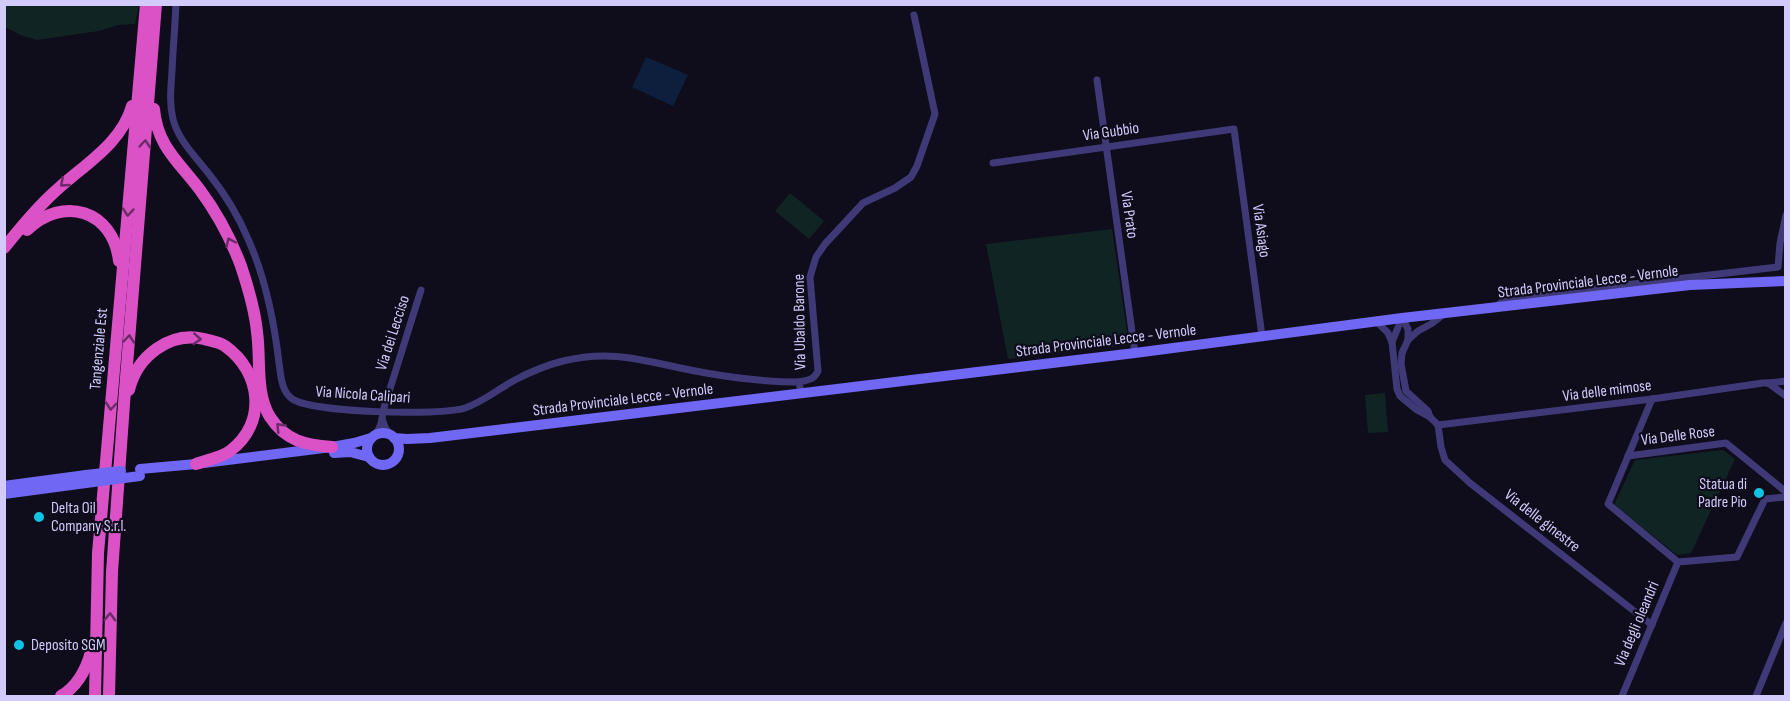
<svg xmlns="http://www.w3.org/2000/svg" width="1790" height="701" viewBox="0 0 1790 701" font-family="'Sofia Sans Condensed',sans-serif">
	<style>
		.green { fill: #102424 }
		.water { fill: #0e1f3d }
		.lines { fill: none; stroke-linecap: round; stroke-linejoin: round }
		.minor { stroke: #3f3a77; stroke-width: 7 }
		.secondary { stroke: #7167f5; stroke-width: 10 }
		.trunk { stroke: #da52c5; stroke-width: 12 }
		.secondary-bridge { stroke: #7167f5; stroke-width: 10 }
		.oneway { stroke: #6a2c67 }
		.poi-dot { fill: #0fc4e2; stroke: #0f0c1b; stroke-width: 2 }
		.labels { text-anchor: middle; dominant-baseline: central; stroke-width: 4.5; stroke-linejoin: round; paint-order: stroke }
		.street-label { font-size: 16px; fill: #d1cafb; stroke: #0f0c1b }
		.poi-label { font-size: 16px; fill: #d1cafb; stroke: #0f0c1b; text-anchor: start }
	</style>
	<rect width="100%" height="100%" fill="#0f0c1b"/>
	<g class="green">
		<polygon points="4,5 5,4 139,5 135,24 118,25 99,31 37,40 23,36 5,27"/>
		<polygon points="790,193 824,221 809,239 775,211"/>
		<polygon points="1112,229 1129,345 1008,359 986,244"/>
		<polygon points="1385,393 1388,432 1368,433 1365,395"/>
		<polygon points="1723,450 1735,459 1691,553 1677,555 1614,505 1635,460"/>
	</g>
	<polygon class="water" points="646,57 688,75 673,106 632,87"/>
	<g class="lines">
		<g class="minor">
			<path d="M176,4C175,27 173,49 172,71C171,87 169,103 173,119C178,140 196,157 209,174C225,194 238,215 248,239C266,279 274,320 279,363C281,375 281,390 291,398C309,413 441,416 465,408C483,402 498,389 515,380C530,372 547,365 563,361C612,349 644,361 690,370C725,377 763,382 799,382L801,393"/>
			<polyline points="1097,80 1135,353"/>
			<polyline points="993,163 1234,129 1262,336"/>
			<polyline points="1497,306 1506,299 1778,267 1780,243 1786,215"/>
			<polyline points="1402,318 1408,329 1408,340"/>
			<polyline points="1377,322 1388,333 1392,342 1397,389 1400,396 1417,410 1430,417"/>
			<polyline points="1392,342 1402,318"/>
			<path d="M799,382C808,380 814,380 818,371L810,277L816,257L825,244L863,203L895,188L911,177L917,166L935,114L914,15"/>
			<polyline points="1768,383 1786,381"/>
			<polyline points="1652,399 1608,504 1678,562 1737,557 1765,499 1786,497"/>
			<polyline points="382,419 386,429 390,434"/>
			<polyline points="1438,425 1652,399 1763,383 1768,383 1786,396"/>
			<polyline points="1438,425 1441,447 1445,460 1470,483 1652,625"/>
			<polyline points="1438,425 1430,417 1428,411 1406,391 1401,364 1402,353 1408,340 1418,331 1431,324 1444,314"/>
			<path d="M375,435C381,427 382,421 383,411L421,290"/>
			<polyline points="1628,456 1726,443 1786,492"/>
			<polyline points="1622,696 1678,562"/>
			<polyline points="1756,696 1786,623"/>
		</g>
		<g class="secondary">
			<circle cx="383" cy="449" r="16"/>
			<polyline points="394,438 407,439 430,438 1135,353 1402,318 1690,285 1786,281"/>
			<polyline points="334,453 350,452 369,457"/>
			<polyline points="140,469 196,464 332,447 354,443 371,438"/>
			<polyline points="4,486 86,475"/>
			<polyline points="4,494 86,483"/>
		</g>
		<g class="trunk">
			<path d="M154,109C157,146 179,162 200,190C217,213 231,239 241,266C248,287 255,310 257,332C261,359 255,393 270,417C286,441 305,445 332,447"/>
			<path d="M27,230C63,195 113,210 119,261"/>
			<path d="M4,248C21,227 39,205 60,187C87,163 122,142 132,106"/>
			<path d="M129,390C137,356 170,331 204,339C211,341 219,342 225,346C262,372 267,424 230,451C221,458 206,460 196,464"/>
			<path d="M61,696C78,686 86,670 91,652"/>
			<polyline points="95,696 98,553 146,4"/>
			<polyline points="109,696 112,572 125,390 156,4"/>
		</g>
		<g class="secondary-bridge">
			<polyline points="86,475 121,471"/>
			<polyline points="86,483 140,476"/>
		</g>
	</g>
	<defs><path id="oneway-chevron" d="M-2-3.5L2.5 0L-2 3.5" fill="none" stroke-width="1.6" stroke-linecap="round" stroke-linejoin="round" transform="scale(1.5)"/></defs>
	<g class="oneway">
		<use href="#oneway-chevron" transform="translate(145 144) rotate(-85)"/>
		<use href="#oneway-chevron" transform="translate(64 183) rotate(139)"/>
		<use href="#oneway-chevron" transform="translate(128 212) rotate(95)"/>
		<use href="#oneway-chevron" transform="translate(230 242) rotate(-115)"/>
		<use href="#oneway-chevron" transform="translate(129 339) rotate(-85)"/>
		<use href="#oneway-chevron" transform="translate(197 339) rotate(4)"/>
		<use href="#oneway-chevron" transform="translate(111 406) rotate(95)"/>
		<use href="#oneway-chevron" transform="translate(280 427) rotate(-134)"/>
		<use href="#oneway-chevron" transform="translate(110 617) rotate(-88)"/>
	</g>
	<g class="poi-dot">
		<circle cx="1759" cy="493" r="6"/>
		<circle cx="39" cy="517" r="6"/>
		<circle cx="19" cy="645" r="6"/>
	</g>
	<g class="labels">
		<g class="street-label">
			<text transform="translate(1111 132) rotate(-8)">Via Gubbio</text>
			<text transform="translate(1129 215) rotate(82)">Via Prato</text>
			<text transform="translate(1261 231) rotate(82)">Via Asiago</text>
			<text transform="translate(1588 282) rotate(-7)">Strada Provinciale Lecce - Vernole</text>
			<text transform="translate(800 322) rotate(-91)">Via Ubaldo Barone</text>
			<text transform="translate(393 333) rotate(-72)">Via dei Lecciso</text>
			<text transform="translate(1106 341) rotate(-7)">Strada Provinciale Lecce - Vernole</text>
			<text transform="translate(99 349) rotate(-85)">Tangenziale Est</text>
			<text transform="translate(1607 391) rotate(-7)">Via delle mimose</text>
			<text transform="translate(363 395) rotate(4)">Via Nicola Calipari</text>
			<text transform="translate(623 400) rotate(-7)">Strada Provinciale Lecce - Vernole</text>
			<text transform="translate(1678 436) rotate(-7)">Via Delle Rose</text>
			<text transform="translate(1542 521) rotate(38)">Via delle ginestre</text>
			<text transform="translate(1637 624) rotate(-67)">Via degli oleandri</text>
		</g>
		<g class="poi-label">
			<text x="1747" y="484" text-anchor="end">Statua di<tspan x="1747" dy="18">Padre Pio</tspan></text>
			<text x="51" y="508">Delta Oil<tspan x="51" dy="18">Company S.r.l.</tspan></text>
			<text x="31" y="645">Deposito SGM</text>
		</g>
	</g>
	<rect width="1790" height="701" fill="none" stroke="#d1cafb" stroke-width="12"/>
</svg>
